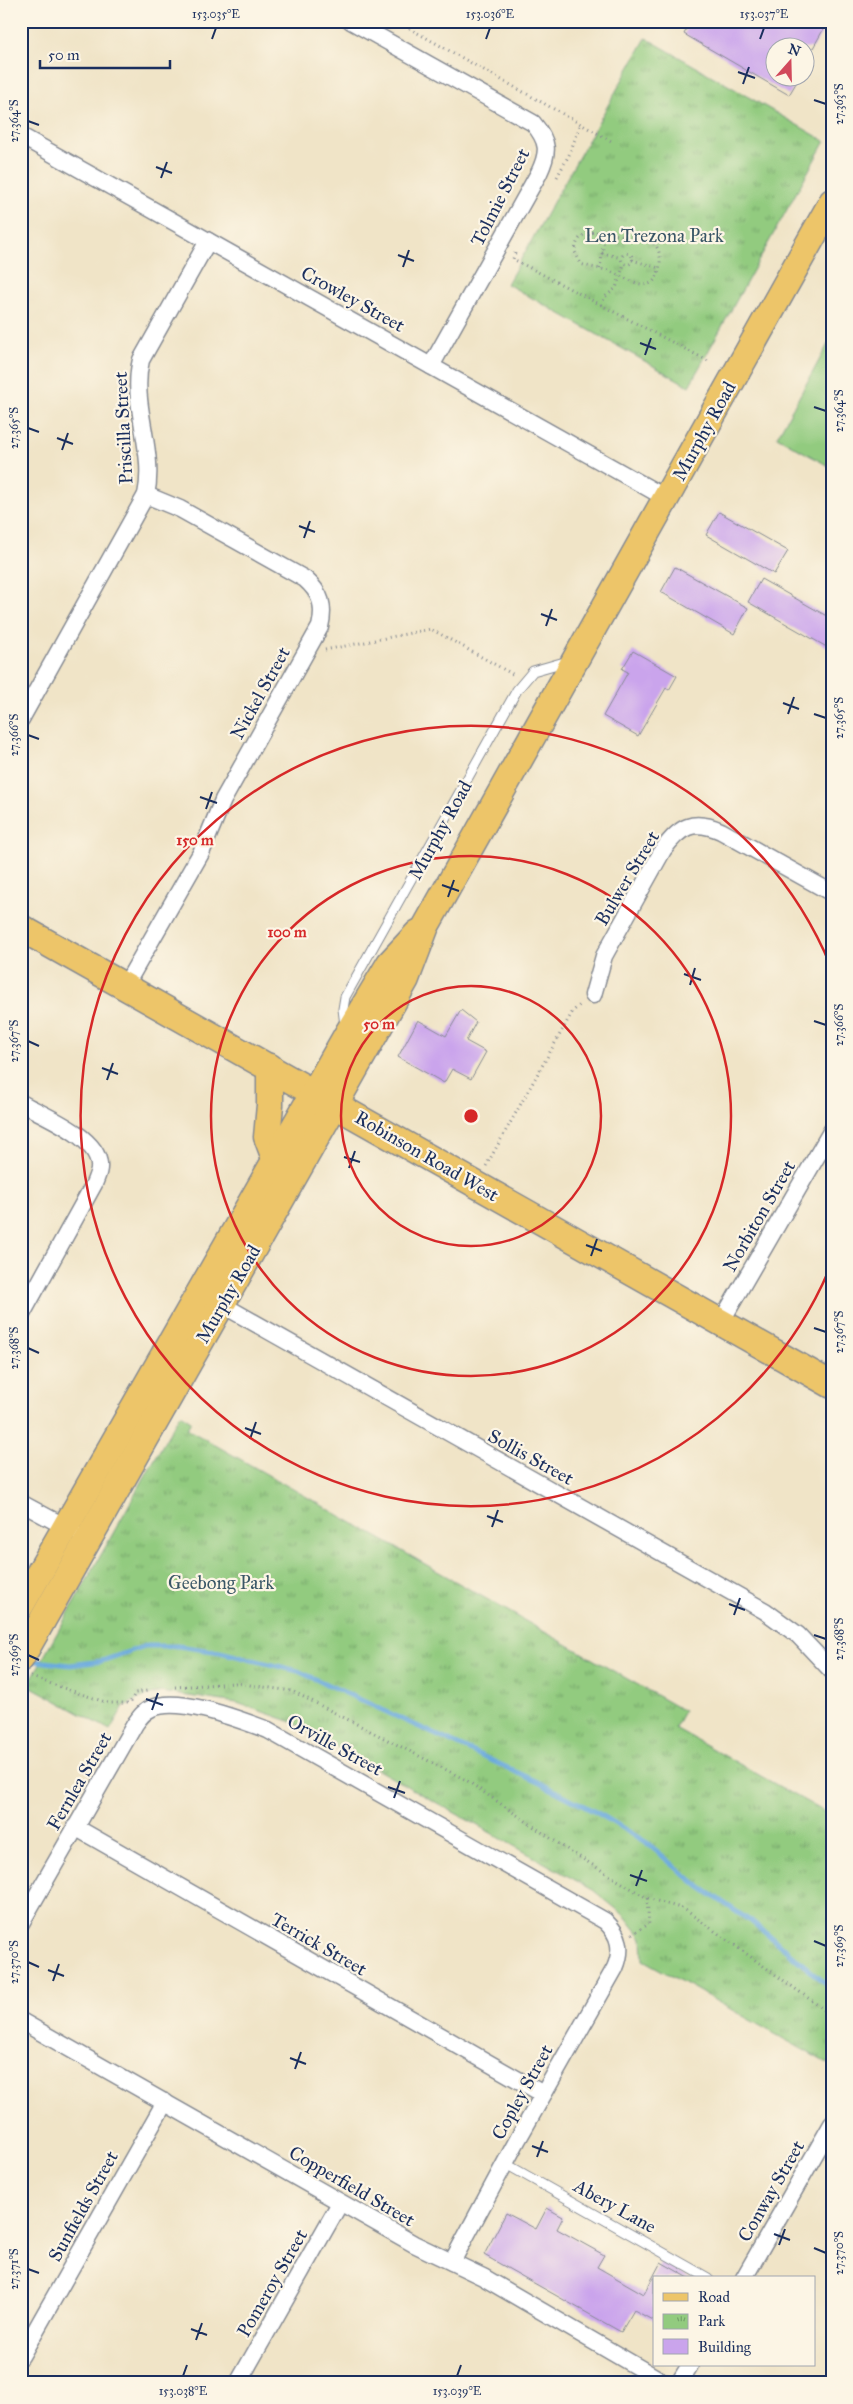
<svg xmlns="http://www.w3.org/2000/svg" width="853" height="2404" viewBox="0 0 853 2404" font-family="'IM FELL Great Primer',serif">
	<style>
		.park { fill: url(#park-tufts); stroke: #567d6e }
		.garden { fill: #92cb7f; stroke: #567d6e }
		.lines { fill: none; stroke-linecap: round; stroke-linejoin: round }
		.stream { stroke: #6aaadd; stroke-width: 5 }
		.building { fill: #caa4ec }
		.service-casing { stroke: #868a92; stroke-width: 11 }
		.minor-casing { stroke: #868a92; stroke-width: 19 }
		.primary-casing { stroke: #868a92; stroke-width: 29 }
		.path { stroke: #868a92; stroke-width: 3; stroke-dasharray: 1 4; stroke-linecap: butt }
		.service { stroke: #fff; stroke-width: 9 }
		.minor { stroke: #fff; stroke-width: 16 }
		.primary { stroke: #edc569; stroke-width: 26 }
		.ticks { fill: none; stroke: #1b2f5e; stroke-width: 2 }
		.ring { fill: none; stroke: #d62828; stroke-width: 2.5 }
		.labels { text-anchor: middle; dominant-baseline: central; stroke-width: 4.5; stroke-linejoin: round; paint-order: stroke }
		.street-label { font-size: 19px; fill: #1b2f5e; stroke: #fcf5e5 }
		.park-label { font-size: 19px; fill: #395666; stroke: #fcf5e5 }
		.centre { fill: #d62828; stroke: #fcf5e5; stroke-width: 2.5 }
		.ring-label { font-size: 15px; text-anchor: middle; font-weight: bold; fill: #d62828; stroke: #fcf5e5; stroke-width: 4.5; stroke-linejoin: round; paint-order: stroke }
		.neatline { fill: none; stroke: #1b2f5e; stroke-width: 2 }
		.ticks-label { font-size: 12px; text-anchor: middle; fill: #1b2f5e }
	</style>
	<defs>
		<pattern id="park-tufts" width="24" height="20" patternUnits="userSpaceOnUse" patternTransform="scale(1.25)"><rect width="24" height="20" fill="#92cb7f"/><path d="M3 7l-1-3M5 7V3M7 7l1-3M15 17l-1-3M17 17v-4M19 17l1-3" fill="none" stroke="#76a56b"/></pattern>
	</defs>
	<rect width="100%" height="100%" fill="#fcf5e5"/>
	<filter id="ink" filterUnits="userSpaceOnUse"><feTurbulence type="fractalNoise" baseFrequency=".02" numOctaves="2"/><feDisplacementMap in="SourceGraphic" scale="10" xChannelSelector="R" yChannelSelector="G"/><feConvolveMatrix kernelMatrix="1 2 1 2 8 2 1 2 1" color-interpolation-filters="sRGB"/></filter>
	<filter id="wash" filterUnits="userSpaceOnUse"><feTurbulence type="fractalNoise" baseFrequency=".0096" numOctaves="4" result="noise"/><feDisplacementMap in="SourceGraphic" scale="20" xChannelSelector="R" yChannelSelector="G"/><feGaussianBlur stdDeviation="1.12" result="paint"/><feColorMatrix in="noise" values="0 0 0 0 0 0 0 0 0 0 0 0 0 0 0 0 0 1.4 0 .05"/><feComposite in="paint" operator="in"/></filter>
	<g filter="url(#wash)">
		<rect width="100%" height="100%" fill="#f0e4c7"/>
		<g class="park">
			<polygon points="646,38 825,141 689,386 507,284"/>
			<polygon points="180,1414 191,1421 187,1429 684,1711 675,1728 832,1816 832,2066 643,1960 642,1938 625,1916 593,1890 292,1722 237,1703 161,1692 138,1699 124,1706 110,1730 28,1685"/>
		</g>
		<polygon class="garden" points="832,337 832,468 777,437"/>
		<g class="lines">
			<polyline class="stream" points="36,1661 70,1665 102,1661 145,1646 178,1646 220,1652 298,1671 540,1783 601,1815 647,1843 696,1884 756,1925 832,1989"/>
		</g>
		<g id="blocks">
			<g class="building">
				<polygon points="691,21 828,21 813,48 776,48 776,78 799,78 789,95 684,34"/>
				<polygon points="719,512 788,551 774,574 706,535"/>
				<polygon points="675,567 748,608 734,634 661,592"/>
				<polygon points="761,579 832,619 832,650 748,602"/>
				<polygon points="633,651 677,676 669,690 666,688 638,736 603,716 628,672 622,669"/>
				<polygon points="461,1010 476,1022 466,1041 486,1052 471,1079 452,1069 444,1083 398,1057 418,1020 446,1036"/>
				<polygon points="547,2208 563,2217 557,2229 604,2255 597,2267 644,2294 661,2262 689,2278 654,2278 654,2321 634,2310 621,2332 484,2255 506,2213 536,2229"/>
			</g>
		</g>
	</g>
	<g filter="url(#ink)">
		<use href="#blocks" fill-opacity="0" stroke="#868a92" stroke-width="1"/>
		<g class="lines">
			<g class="service-casing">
				<g id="service">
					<polyline points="345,1025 343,1009 345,997 517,690 533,671 568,661"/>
					<polyline points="506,2164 708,2278"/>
				</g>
			</g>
			<g class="minor-casing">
				<g id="minor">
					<path d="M351,21L533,123C549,142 549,152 539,173L431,366"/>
					<polyline points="21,136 666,498"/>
					<path d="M21,719L146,495C156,451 130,404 141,360L208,241"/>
					<path d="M125,986L201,853L223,800L320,627C325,606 321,593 305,579L180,509L146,495"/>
					<path d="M593,995L604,956L663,850C680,826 693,819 721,831L832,893"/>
					<path d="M21,1103C43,1115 98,1137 99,1165C100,1171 96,1178 94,1184L21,1316"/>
					<polyline points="214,1300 765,1611 798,1635 832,1671"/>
					<polyline points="721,1322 832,1130"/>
					<polyline points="21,1503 73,1531"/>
					<polyline points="75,1827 543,2094"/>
					<path d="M21,1923L135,1724C140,1717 144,1711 152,1708C180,1696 240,1720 268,1730L605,1921C620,1935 623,1949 615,1968L518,2139L452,2262"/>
					<polyline points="21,2021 414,2244 483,2277 665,2383"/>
					<polyline points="744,2278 832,2124"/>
					<polyline points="21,2356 165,2102"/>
					<polyline points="238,2383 340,2203"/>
					<polyline points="679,2383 690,2365"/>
				</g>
			</g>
			<g class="primary-casing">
				<g id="primary">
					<polyline points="21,928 832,1385"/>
					<polyline points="270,1067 270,1105 267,1137 276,1161"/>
					<polyline points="21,1605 348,1033 390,963 418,933"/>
					<polyline points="21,1658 406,979 426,926 832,202"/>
				</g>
			</g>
			<g class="path">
				<polyline points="396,21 613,142"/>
				<polyline points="557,177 569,155 580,126"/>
				<path d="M596,232L650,239C658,246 661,254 660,264C656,299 631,280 612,272C602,268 591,268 581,264L575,252C576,239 582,233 596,232Z"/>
				<polyline points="515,253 513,259 710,362"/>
				<polyline points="602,253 621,258"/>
				<circle cx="627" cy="259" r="5.5"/>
				<polyline points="632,260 659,268"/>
				<polyline points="600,269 605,233"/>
				<polyline points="601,305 605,297 616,288 624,264"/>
				<polyline points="325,650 431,629 514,675"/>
				<polyline points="486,1166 573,1011 581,1004"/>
				<polyline points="31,1677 108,1703 130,1703 135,1693 147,1691"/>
				<polyline points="175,1687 235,1683 292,1691 466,1780 568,1850 647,1898 684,1909 822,2008 832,2019"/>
				<polyline points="632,1934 649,1924 647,1898"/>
			</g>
			<use href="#service" class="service"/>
			<use href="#minor" class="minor"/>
			<use href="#primary" class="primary"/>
		</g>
	</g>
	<path class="ticks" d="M212,39L216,28M486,39L490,28M760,39L764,28M738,72L755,78M743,84L749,67M814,100L826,104M28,121L39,125M156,167L172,173M161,178L167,162M398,255L414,261M403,267L409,250M640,343L656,349M645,355L651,338M814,407L826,411M28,428L39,432M57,438L73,444M62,450L68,433M299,526L315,532M304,538L310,521M541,614L557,620M546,626L552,609M783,703L799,709M788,714L794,697M814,714L826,718M28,735L39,739M200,797L217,803M206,809L212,792M442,885L459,891M448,897L454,880M684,974L701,980M690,985L695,968M814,1021L826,1025M28,1041L39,1046M102,1068L118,1074M107,1080L113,1063M344,1157L360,1162M349,1168L355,1151M586,1245L602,1251M591,1256L597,1239M814,1328L826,1332M28,1348L39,1353M245,1428L261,1434M250,1439L256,1422M487,1516L503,1522M492,1527L498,1510M729,1604L745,1610M734,1615L740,1598M814,1635L826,1639M28,1655L39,1660M146,1699L163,1705M152,1710L158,1693M388,1787L405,1793M394,1798L400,1781M630,1875L647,1881M636,1886L642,1870M814,1941L826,1946M28,1962L39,1967M48,1970L64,1976M53,1981L59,1964M290,2058L306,2064M295,2069L301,2052M532,2146L548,2152M537,2157L543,2141M774,2234L790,2240M779,2245L785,2229M814,2248L826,2253M28,2269L39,2273M191,2329L207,2335M196,2340L202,2323M183,2376L187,2365M457,2376L461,2365"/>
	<g class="ring">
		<circle cx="471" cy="1116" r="130"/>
		<circle cx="471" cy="1116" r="260"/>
		<path d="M831 1265A390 390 0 1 1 831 967"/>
	</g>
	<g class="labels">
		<g class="street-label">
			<text transform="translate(500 197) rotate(-63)">Tolmie Street</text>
			<text transform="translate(353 299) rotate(29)">Crowley Street</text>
			<text transform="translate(123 428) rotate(-93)">Priscilla Street</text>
			<text transform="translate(704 431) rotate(-61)">Murphy Road</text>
			<text transform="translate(260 693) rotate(-61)">Nickel Street</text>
			<text transform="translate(440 830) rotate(-61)">Murphy Road</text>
			<text transform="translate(627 878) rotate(-59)">Bulwer Street</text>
			<text transform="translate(427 1156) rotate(30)">Robinson Road West</text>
			<text transform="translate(759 1216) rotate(-60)">Norbiton Street</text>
			<text transform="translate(228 1294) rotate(-60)">Murphy Road</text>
			<text transform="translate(531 1457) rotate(29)">Sollis Street</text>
			<text transform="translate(335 1745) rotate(29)">Orville Street</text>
			<text transform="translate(79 1781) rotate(-60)">Fernlea Street</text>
			<text transform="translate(319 1944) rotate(30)">Terrick Street</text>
			<text transform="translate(522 2092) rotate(-61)">Copley Street</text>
			<text transform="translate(352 2186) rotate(30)">Copperfield Street</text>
			<text transform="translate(771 2191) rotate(-60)">Conway Street</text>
			<text transform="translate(83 2206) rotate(-61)">Sunfields Street</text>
			<text transform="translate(615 2206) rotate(29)">Abery Lane</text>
			<text transform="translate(272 2283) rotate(-60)">Pomeroy Street</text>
		</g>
		<g class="park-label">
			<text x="654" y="235">Len Trezona Park</text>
			<text x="221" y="1582">Geebong Park</text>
		</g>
	</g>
	<circle cx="471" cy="1116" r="8" class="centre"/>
	<g class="ring-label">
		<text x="195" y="845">150 m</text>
		<text x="287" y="937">100 m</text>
		<text x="379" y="1029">50 m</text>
	</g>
	<rect width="853" height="2404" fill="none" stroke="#fcf5e5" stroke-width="55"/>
	<rect x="653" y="2276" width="162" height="90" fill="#fcf5e5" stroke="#a2a6af"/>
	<rect x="663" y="2293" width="25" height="8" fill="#edc569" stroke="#a2a6af"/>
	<text x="698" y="2302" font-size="15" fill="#1b2f5e">Road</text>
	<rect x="663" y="2314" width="25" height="15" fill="url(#park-tufts)" stroke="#a2a6af"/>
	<text x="698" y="2326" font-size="15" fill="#1b2f5e">Park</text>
	<rect x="663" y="2339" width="25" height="15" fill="#caa4ec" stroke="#a2a6af"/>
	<text x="698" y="2352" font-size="15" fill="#1b2f5e">Building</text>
	<g transform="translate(790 62) rotate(20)"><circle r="24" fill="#fcf5e5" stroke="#a2a6af"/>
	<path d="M0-4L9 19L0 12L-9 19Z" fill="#d1495b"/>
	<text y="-8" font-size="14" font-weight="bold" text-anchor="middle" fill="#1b2f5e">N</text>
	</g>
	<path d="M40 60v8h130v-8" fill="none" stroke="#1b2f5e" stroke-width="2.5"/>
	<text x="48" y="60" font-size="15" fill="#1b2f5e" stroke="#fcf5e5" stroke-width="4" paint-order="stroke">50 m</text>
	<rect x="28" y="28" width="798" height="2348" class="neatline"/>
	<g class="ticks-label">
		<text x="216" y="18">153.035°E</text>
		<text x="490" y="18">153.036°E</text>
		<text x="764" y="18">153.037°E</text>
		<text transform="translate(839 104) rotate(-90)" y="4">27.363°S</text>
		<text transform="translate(14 121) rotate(-90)" y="4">27.364°S</text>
		<text transform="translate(839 411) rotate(-90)" y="4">27.364°S</text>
		<text transform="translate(14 428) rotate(-90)" y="4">27.365°S</text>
		<text transform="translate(839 718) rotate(-90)" y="4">27.365°S</text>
		<text transform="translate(14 735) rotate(-90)" y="4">27.366°S</text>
		<text transform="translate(839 1025) rotate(-90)" y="4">27.366°S</text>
		<text transform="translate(14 1041) rotate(-90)" y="4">27.367°S</text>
		<text transform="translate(839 1332) rotate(-90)" y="4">27.367°S</text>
		<text transform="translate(14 1348) rotate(-90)" y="4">27.368°S</text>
		<text transform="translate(839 1639) rotate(-90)" y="4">27.368°S</text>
		<text transform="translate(14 1655) rotate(-90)" y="4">27.369°S</text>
		<text transform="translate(839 1946) rotate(-90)" y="4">27.369°S</text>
		<text transform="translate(14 1962) rotate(-90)" y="4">27.370°S</text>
		<text transform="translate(839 2253) rotate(-90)" y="4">27.370°S</text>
		<text transform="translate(14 2269) rotate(-90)" y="4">27.371°S</text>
		<text x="183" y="2395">153.038°E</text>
		<text x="457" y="2395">153.039°E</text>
	</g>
</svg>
